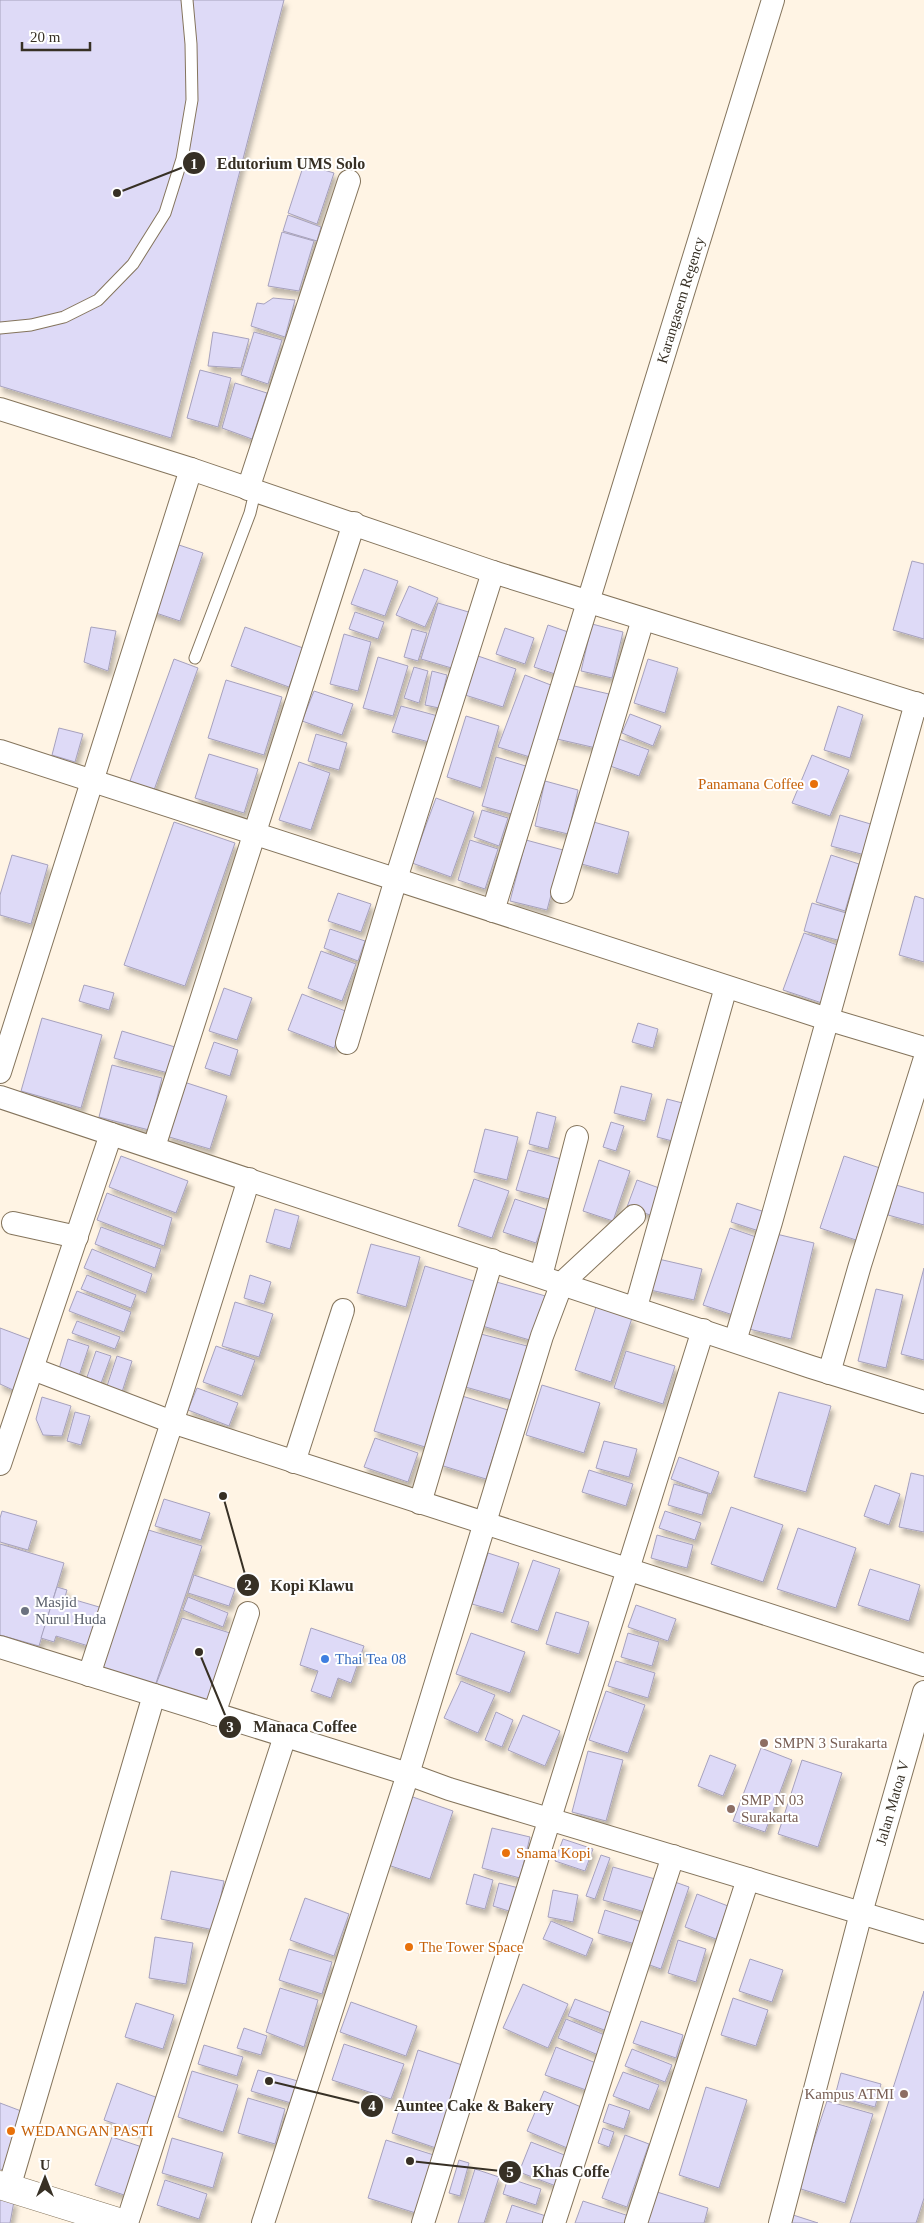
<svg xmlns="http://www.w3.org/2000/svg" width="924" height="2223" viewBox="0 0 924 2223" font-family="Georgia,serif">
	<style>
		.building { fill: #dedaf7; stroke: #a6a1bd; filter: url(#shadow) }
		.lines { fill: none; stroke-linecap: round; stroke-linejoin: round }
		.service-casing { stroke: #84745c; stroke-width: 13 }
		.minor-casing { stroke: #84745c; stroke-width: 24 }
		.tertiary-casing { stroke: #84745c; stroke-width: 29 }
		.service { stroke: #fff; stroke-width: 11 }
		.minor { stroke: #fff; stroke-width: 22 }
		.tertiary { stroke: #fff; stroke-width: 28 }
		.food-dot { fill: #e8710a; stroke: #fff; stroke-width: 2 }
		.worship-dot { fill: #6b7280; stroke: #fff; stroke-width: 2 }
		.shop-dot { fill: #3f7fe0; stroke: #fff; stroke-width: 2 }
		.education-dot { fill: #8d6e63; stroke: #fff; stroke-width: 2 }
		.labels { text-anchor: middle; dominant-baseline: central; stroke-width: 4; stroke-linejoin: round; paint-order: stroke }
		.street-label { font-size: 15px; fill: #373025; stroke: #fff }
		.food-label { font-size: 15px; fill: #c56008; stroke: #fff; text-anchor: start }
		.worship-label { font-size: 15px; fill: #5b616d; stroke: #fff; text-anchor: start }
		.shop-label { font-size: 15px; fill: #366cbe; stroke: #fff; text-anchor: start }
		.education-label { font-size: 15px; fill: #785e54; stroke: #fff; text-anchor: start }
		.leader { fill: none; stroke: #373025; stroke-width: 2 }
		.callout-dot { fill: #373025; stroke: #fff; stroke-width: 2 }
		.mark-label { font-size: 15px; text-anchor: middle; font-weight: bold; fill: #fff }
		.callout-label { font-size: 16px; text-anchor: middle; font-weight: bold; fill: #373025; stroke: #fff; stroke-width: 4; stroke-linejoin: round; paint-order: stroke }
	</style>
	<defs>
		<filter id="shadow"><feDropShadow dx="3" dy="5.5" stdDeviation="2.5" flood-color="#0004"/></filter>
	</defs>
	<rect width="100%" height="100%" fill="#fff4e4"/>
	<g class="building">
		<polygon points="0,0 284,0 171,438 0,386"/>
		<polygon points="304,164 334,173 317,224 288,213"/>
		<polygon points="288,215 321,227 317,241 283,231"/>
		<polygon points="282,232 314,241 299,291 268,286"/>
		<polygon points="273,298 295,300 285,337 251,326 257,303 264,304"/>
		<polygon points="213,332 249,339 241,368 208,366"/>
		<polygon points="254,332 282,340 268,384 241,375"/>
		<polygon points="200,370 231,378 218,427 187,418"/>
		<polygon points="235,383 267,393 252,439 222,428"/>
		<polygon points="173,543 203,553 180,621 150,611"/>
		<polygon points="912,561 924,564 924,639 893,630"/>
		<polygon points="364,569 398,581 385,616 351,604"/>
		<polygon points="409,586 438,598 425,627 396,615"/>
		<polygon points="438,603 472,613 455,669 421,659"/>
		<polygon points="355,612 384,622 378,639 349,629"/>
		<polygon points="592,624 623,632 612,678 581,671"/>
		<polygon points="548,625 571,633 558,675 534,667"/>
		<polygon points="91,627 116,631 108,671 84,662"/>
		<polygon points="245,627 303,648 289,687 231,666"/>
		<polygon points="505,628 534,638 525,664 496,654"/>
		<polygon points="412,629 427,633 418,661 404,657"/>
		<polygon points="344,634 371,642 358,691 330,684"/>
		<polygon points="478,656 516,669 503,707 465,695"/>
		<polygon points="378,657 408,666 393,716 363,708"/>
		<polygon points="174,659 198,668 154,790 130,781"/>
		<polygon points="648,659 678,668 665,713 634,703"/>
		<polygon points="414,667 428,671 419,703 404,698"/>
		<polygon points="432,671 447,675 439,708 425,705"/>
		<polygon points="525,675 556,687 533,758 498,747"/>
		<polygon points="226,680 282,697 264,755 208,738"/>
		<polygon points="570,685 609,694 596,748 557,739"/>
		<polygon points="314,691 353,704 342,735 302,721"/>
		<polygon points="401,706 438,716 429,742 392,732"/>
		<polygon points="838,706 863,715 850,758 824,750"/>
		<polygon points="630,714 661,726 653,746 622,733"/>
		<polygon points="466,716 499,726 481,788 447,777"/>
		<polygon points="59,728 83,734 75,762 52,755"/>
		<polygon points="316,734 347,743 339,770 308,761"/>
		<polygon points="619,739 649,750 639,776 610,766"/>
		<polygon points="209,754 258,769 244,813 195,798"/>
		<polygon points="812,755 849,770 830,816 792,803"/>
		<polygon points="496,757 529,767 515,815 482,806"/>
		<polygon points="299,762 330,773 311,830 279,820"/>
		<polygon points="545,781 578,790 568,834 535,826"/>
		<polygon points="436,798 474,812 451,877 412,863"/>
		<polygon points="482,810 508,818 499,846 474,837"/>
		<polygon points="840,815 874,825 865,855 831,846"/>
		<polygon points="590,821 629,832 618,874 578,863"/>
		<polygon points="174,822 235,843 185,986 124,965"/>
		<polygon points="470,840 498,849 485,889 458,880"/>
		<polygon points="526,840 563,850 547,910 510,901"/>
		<polygon points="12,855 48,865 31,924 0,915 0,895"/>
		<polygon points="831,855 859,864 845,911 816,902"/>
		<polygon points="338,893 371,904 361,932 328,921"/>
		<polygon points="915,896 924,899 924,962 899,955"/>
		<polygon points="812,903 853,915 845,942 804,931"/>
		<polygon points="330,929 365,941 358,961 324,948"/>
		<polygon points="804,933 843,947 822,1003 783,990"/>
		<polygon points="321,951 356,964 342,1001 308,988"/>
		<polygon points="84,985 114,993 109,1010 79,1001"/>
		<polygon points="224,988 252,998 237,1040 209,1031"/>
		<polygon points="302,994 348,1012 334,1048 288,1030"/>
		<polygon points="42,1018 102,1035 81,1108 21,1091"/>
		<polygon points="638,1023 658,1029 653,1048 632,1042"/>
		<polygon points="122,1031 175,1047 168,1073 114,1058"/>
		<polygon points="214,1042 238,1050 230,1076 205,1068"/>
		<polygon points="112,1065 162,1078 149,1130 99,1117"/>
		<polygon points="184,1082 227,1096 210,1149 166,1136"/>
		<polygon points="621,1086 652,1094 645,1121 614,1113"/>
		<polygon points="667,1099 690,1105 680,1143 657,1137"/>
		<polygon points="537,1112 556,1117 548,1149 529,1144"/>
		<polygon points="611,1122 624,1126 616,1151 603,1147"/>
		<polygon points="485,1129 518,1137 507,1180 474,1172"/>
		<polygon points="528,1150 561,1159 549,1199 516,1190"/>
		<polygon points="121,1156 188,1181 176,1213 109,1187"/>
		<polygon points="844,1156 880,1168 856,1240 820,1228"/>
		<polygon points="599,1160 630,1171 613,1221 583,1211"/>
		<polygon points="474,1179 509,1191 492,1238 458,1226"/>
		<polygon points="637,1180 662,1189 653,1216 627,1207"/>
		<polygon points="896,1185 924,1193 924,1225 888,1215"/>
		<polygon points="107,1193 172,1218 164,1246 97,1220"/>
		<polygon points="515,1199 548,1210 536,1243 503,1232"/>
		<polygon points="737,1203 765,1212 759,1231 731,1222"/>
		<polygon points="275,1209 299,1216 290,1249 266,1242"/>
		<polygon points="101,1227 161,1249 155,1268 95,1244"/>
		<polygon points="730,1228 762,1239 736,1316 703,1305"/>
		<polygon points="772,1233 814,1243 791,1339 749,1329"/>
		<polygon points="371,1244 420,1257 406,1307 357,1293"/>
		<polygon points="92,1249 152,1274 146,1293 84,1268"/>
		<polygon points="654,1258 702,1269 694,1300 646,1289"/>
		<polygon points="425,1266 477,1282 425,1447 374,1431"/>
		<polygon points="924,1268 924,1360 901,1354"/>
		<polygon points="87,1275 136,1295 131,1308 81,1289"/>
		<polygon points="250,1275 271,1282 264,1304 244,1298"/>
		<polygon points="493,1281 549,1297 533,1341 479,1325"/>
		<polygon points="876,1289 903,1295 886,1368 858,1361"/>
		<polygon points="77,1291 131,1312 124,1332 69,1311"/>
		<polygon points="235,1302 273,1314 259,1357 222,1346"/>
		<polygon points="596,1307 632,1318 611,1382 575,1370"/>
		<polygon points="77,1321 120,1337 115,1349 72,1333"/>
		<polygon points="0,1328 32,1340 13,1390 0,1384"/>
		<polygon points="477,1333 531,1347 515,1401 462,1386"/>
		<polygon points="68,1339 89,1346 79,1376 59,1369"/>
		<polygon points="216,1346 255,1360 242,1396 203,1382"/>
		<polygon points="96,1351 111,1356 100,1386 86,1380"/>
		<polygon points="626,1351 675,1366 663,1404 614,1388"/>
		<polygon points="117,1356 132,1361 122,1392 107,1386"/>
		<polygon points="542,1385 600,1403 584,1453 526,1435"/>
		<polygon points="197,1388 238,1403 229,1426 188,1410"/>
		<polygon points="779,1392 831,1406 806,1492 754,1477"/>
		<polygon points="462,1396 508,1410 486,1479 440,1465"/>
		<polygon points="42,1397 71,1406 62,1436 43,1435 36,1419"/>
		<polygon points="75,1412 90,1416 81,1445 67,1441"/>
		<polygon points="375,1438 418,1453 408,1482 364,1467"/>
		<polygon points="604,1441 637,1449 629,1477 596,1468"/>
		<polygon points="679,1457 719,1472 711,1494 671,1479"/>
		<polygon points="589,1470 633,1484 626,1506 582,1492"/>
		<polygon points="911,1473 924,1476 924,1532 899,1527"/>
		<polygon points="674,1484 708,1494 702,1515 668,1505"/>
		<polygon points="875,1485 900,1494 889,1525 864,1516"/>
		<polygon points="164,1499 210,1513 201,1540 155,1526"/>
		<polygon points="731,1507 783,1525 763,1582 711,1564"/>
		<polygon points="2,1511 37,1521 28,1550 0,1542 0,1518"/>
		<polygon points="665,1511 701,1523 695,1540 659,1528"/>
		<polygon points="798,1528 856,1548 836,1608 777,1589"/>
		<polygon points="145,1529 202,1546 154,1689 101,1673"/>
		<polygon points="657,1535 693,1545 687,1568 651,1558"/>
		<polygon points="0,1544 64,1563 39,1646 0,1635"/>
		<polygon points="488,1553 519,1563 503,1613 472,1604"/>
		<polygon points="533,1560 560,1569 538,1631 511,1622"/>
		<polygon points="870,1569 920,1585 909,1621 858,1605"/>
		<polygon points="194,1575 235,1589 229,1606 188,1593"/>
		<polygon points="57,1587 67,1590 65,1597 106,1609 95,1648 56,1636 54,1642 41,1638"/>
		<polygon points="188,1597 228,1613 223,1627 183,1610"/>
		<polygon points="636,1605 676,1619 668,1641 628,1627"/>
		<polygon points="556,1612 589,1622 579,1654 546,1644"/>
		<polygon points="182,1618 230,1633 210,1704 155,1687"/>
		<polygon points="311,1628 364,1646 351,1683 338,1678 331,1698 311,1691 318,1671 300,1665"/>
		<polygon points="471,1633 525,1652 510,1693 456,1674"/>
		<polygon points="628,1633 659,1642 652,1666 621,1657"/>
		<polygon points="616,1661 655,1673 648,1698 608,1686"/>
		<polygon points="461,1681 495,1695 478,1733 444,1718"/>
		<polygon points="606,1691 645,1705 628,1753 589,1740"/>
		<polygon points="496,1712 513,1720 502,1747 485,1740"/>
		<polygon points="523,1715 560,1731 545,1766 508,1750"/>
		<polygon points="761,1748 792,1760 765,1832 733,1821"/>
		<polygon points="588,1751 623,1760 606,1821 572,1812"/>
		<polygon points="710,1755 736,1765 723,1796 698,1786"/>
		<polygon points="802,1760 842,1773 818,1847 778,1834"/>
		<polygon points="410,1796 453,1811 430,1879 388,1865"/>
		<polygon points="492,1828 530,1837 520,1878 482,1868"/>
		<polygon points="563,1839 593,1849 585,1871 555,1861"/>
		<polygon points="601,1855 610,1858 595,1899 586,1896"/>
		<polygon points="613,1867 662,1881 652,1914 603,1900"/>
		<polygon points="171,1871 224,1881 214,1930 161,1919"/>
		<polygon points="474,1874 493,1880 485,1909 466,1904"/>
		<polygon points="672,1881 689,1887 661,1969 644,1963"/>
		<polygon points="499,1883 519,1888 512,1912 493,1906"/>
		<polygon points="553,1890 578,1895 573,1922 548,1917"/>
		<polygon points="697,1894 728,1906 716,1939 685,1927"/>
		<polygon points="305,1898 349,1914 334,1956 290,1940"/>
		<polygon points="605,1910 642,1922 635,1944 598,1933"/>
		<polygon points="551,1921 593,1939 586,1956 543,1939"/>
		<polygon points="155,1937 193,1943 186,1984 149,1978"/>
		<polygon points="678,1940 706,1949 696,1982 668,1973"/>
		<polygon points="289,1949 332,1962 322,1994 279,1980"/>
		<polygon points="750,1959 783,1970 772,2002 739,1991"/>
		<polygon points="523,1984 568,2004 548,2048 503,2028"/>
		<polygon points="280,1988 318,2000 304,2047 266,2032"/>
		<polygon points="924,1991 924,2198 916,2223 850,2223"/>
		<polygon points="733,1998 768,2010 756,2046 721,2035"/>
		<polygon points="575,1999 619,2016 612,2033 568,2016"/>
		<polygon points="351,2002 417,2026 406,2056 340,2032"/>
		<polygon points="136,2003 174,2015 163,2049 125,2037"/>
		<polygon points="566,2019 612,2038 603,2057 558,2038"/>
		<polygon points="641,2021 683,2035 676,2058 633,2043"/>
		<polygon points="244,2028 267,2036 261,2055 237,2048"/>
		<polygon points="344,2044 404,2064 391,2099 332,2080"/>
		<polygon points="204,2045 243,2057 237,2076 198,2064"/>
		<polygon points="556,2047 596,2063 586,2090 545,2075"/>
		<polygon points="632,2049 672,2065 665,2082 625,2066"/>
		<polygon points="418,2050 465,2066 439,2149 392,2133"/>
		<polygon points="258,2070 298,2081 291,2103 251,2091"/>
		<polygon points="192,2071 238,2085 223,2132 178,2117"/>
		<polygon points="623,2072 659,2085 649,2110 613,2096"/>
		<polygon points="841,2073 881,2084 875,2107 835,2096"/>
		<polygon points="117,2083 161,2099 148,2135 104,2120"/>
		<polygon points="706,2087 747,2100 719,2188 679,2175"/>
		<polygon points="544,2091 588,2110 572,2150 527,2131"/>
		<polygon points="248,2098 285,2109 275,2144 238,2133"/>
		<polygon points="827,2101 873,2114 845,2203 798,2188"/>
		<polygon points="0,2103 29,2114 5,2171 0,2169"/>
		<polygon points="609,2104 630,2111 624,2129 603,2122"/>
		<polygon points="603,2128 614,2132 609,2147 598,2143"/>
		<polygon points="625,2135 649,2144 627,2207 602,2198"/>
		<polygon points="112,2137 145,2148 127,2196 95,2185"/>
		<polygon points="172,2138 223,2153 213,2188 162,2173"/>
		<polygon points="386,2140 437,2156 419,2214 368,2198"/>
		<polygon points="531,2142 567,2156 556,2186 519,2172"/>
		<polygon points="459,2160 469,2163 460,2196 449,2193"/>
		<polygon points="475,2169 499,2177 484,2223 458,2223"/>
		<polygon points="508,2178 541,2189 536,2205 503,2194"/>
		<polygon points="165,2180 207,2194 199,2219 157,2205"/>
		<polygon points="657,2192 708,2208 704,2223 647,2223"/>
		<polygon points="0,2199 14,2201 10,2223 0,2223"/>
		<polygon points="583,2201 629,2216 626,2223 575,2223"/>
		<polygon points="512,2205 546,2216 544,2223 506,2223"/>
		<polygon points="790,2214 818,2223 787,2223"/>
	</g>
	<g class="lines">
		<g class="service-casing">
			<g id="service">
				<polyline points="0,328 31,325 64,317 98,300 133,264 165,213 182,159 192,100 191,44 187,0"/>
				<polyline points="195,658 250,513 255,492"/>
			</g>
		</g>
		<g class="minor-casing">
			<g id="minor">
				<polyline points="0,409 191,469 493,572 924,706"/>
				<polyline points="248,489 349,181"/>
				<polyline points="0,751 827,1019 924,1048"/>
				<polyline points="562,892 643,619"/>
				<path id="s1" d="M493,911L773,0"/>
				<polyline points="347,1043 396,879 493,572"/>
				<polyline points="0,1072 191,469"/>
				<polyline points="0,1097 811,1367 924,1402"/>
				<polyline points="154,1147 354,523"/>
				<polyline points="13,1223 77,1237"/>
				<polyline points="541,1276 577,1137"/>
				<polyline points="636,1307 726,987"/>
				<polyline points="735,1341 771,1222 916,703"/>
				<polyline points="33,1369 172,1422 924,1665"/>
				<polyline points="829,1373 860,1265 924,1061"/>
				<polyline points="294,1462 343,1310"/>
				<polyline points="0,1464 111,1134"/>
				<polyline points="420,1503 492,1260"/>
				<polyline points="0,1647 408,1774 449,1789 924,1932"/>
				<polyline points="89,1675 183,1389 249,1179"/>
				<polyline points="214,1714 248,1613"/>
				<polyline points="9,2188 154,1695"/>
				<polyline points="127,2223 285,1736"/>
				<polyline points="263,2223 408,1774 542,1336 562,1283 634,1216"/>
				<polyline points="423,2223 703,1330"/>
				<polyline points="554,2223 673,1856"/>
				<polyline points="636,2223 748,1879"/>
				<path id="s2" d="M780,2223L861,1913L924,1692"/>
			</g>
		</g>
		<g class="tertiary-casing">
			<polyline id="tertiary" points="0,2185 122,2223"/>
		</g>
		<use href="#service" class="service"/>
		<use href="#minor" class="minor"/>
		<use href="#tertiary" class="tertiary"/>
	</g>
	<g class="food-dot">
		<circle cx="814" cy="784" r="5"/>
		<circle cx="506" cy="1853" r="5"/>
		<circle cx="409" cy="1947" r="5"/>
		<circle cx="11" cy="2131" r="5"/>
	</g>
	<circle class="worship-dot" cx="25" cy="1611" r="5"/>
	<circle class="shop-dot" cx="325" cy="1659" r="5"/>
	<g class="education-dot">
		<circle cx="764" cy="1743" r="5"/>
		<circle cx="731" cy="1809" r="5"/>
		<circle cx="904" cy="2094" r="5"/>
	</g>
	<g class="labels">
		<g class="street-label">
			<text stroke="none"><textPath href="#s1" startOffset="639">Karangasem Regency</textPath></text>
			<text stroke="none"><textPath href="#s2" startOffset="435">Jalan Matoa V</textPath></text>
		</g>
		<g class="food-label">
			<text x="804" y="784" text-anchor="end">Panamana Coffee</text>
			<text x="516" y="1853">Snama Kopi</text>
			<text x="419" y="1947">The Tower Space</text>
			<text x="21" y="2131">WEDANGAN PASTI</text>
		</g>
		<g class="worship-label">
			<text x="35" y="1602">Masjid<tspan x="35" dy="17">Nurul Huda</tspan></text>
		</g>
		<g class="shop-label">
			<text x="335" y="1659">Thai Tea 08</text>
		</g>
		<g class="education-label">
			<text x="774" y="1743">SMPN 3 Surakarta</text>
			<text x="741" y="1800">SMP N 03<tspan x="741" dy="17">Surakarta</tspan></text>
			<text x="894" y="2094" text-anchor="end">Kampus ATMI</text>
		</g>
	</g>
	<path class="leader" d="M117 193L194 163M223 1496L248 1585M199 1652L230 1727M269 2081L372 2106M410 2161L510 2172"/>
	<g class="callout-dot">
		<circle cx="117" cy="193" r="5"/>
		<circle cx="223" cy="1496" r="5"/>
		<circle cx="199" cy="1652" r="5"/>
		<circle cx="269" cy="2081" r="5"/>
		<circle cx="410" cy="2161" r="5"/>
		<circle cx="194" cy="163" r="12"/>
		<circle cx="248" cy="1585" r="12"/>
		<circle cx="230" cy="1727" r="12"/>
		<circle cx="372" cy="2106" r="12"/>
		<circle cx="510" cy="2172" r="12"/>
	</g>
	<g class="mark-label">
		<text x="194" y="169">1</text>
		<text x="248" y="1590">2</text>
		<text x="230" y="1732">3</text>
		<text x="372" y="2111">4</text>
		<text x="510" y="2177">5</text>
	</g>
	<g class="callout-label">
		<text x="291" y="169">Edutorium UMS Solo</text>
		<text x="312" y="1591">Kopi Klawu</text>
		<text x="305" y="1732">Manaca Coffee</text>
		<text x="474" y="2111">Auntee Cake &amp; Bakery</text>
		<text x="571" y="2177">Khas Coffe</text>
	</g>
	<g transform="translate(45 2178)" stroke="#ffffff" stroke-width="4" paint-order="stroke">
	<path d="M0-4L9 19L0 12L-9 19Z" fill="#373025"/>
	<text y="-8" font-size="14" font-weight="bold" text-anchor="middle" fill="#373025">U</text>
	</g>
	<path d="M22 42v8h68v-8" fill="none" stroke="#373025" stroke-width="2.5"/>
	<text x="30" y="42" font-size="15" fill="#373025" stroke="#ffffff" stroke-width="4" paint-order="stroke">20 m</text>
</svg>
